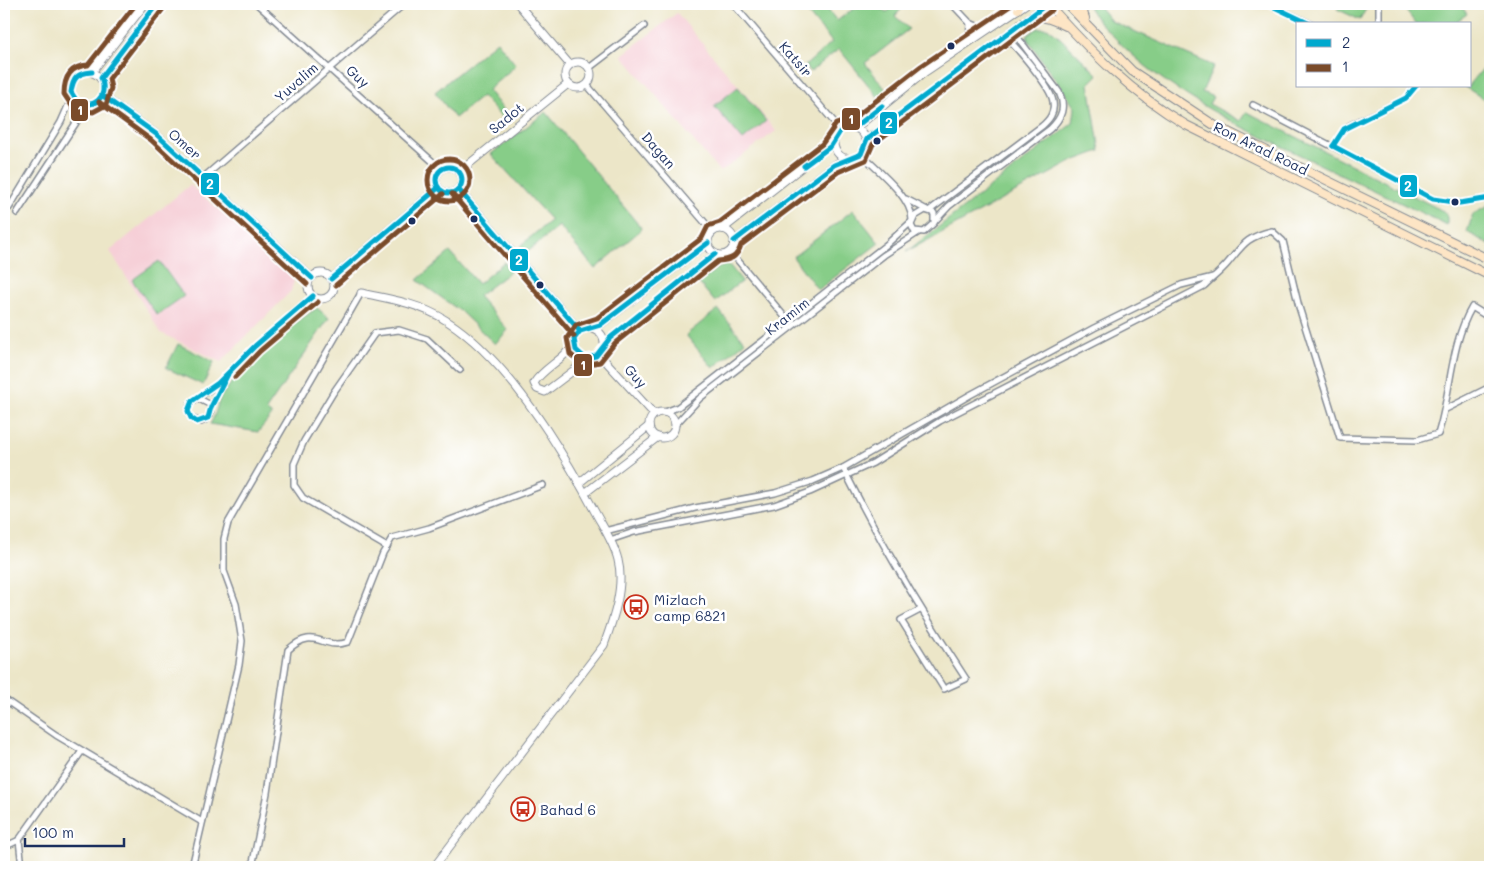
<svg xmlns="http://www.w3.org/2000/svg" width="1494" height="871" viewBox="0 0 1494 871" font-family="Mali,sans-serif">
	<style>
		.built { fill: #f6cfd7 }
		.green { fill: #87cd88; stroke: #517e73 }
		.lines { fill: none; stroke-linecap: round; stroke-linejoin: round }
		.minor-casing { stroke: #848a93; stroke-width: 8 }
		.tertiary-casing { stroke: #848a93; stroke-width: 9 }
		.secondary-casing { stroke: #848a93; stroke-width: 10 }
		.minor { stroke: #fff; stroke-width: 5 }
		.tertiary { stroke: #fff; stroke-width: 7 }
		.secondary { stroke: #fde5c5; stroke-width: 8 }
		.bus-1-casing { stroke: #fff; stroke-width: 9 }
		.bus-2-casing { stroke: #fff; stroke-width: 9 }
		.bus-1 { stroke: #00a9ce; stroke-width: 5 }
		.bus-2 { stroke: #7a4b2a; stroke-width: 5 }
		.bus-dot { fill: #1b2f5e; stroke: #fff; stroke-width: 2 }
		.labels { text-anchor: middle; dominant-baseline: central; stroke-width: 5; stroke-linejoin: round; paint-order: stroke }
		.street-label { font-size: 14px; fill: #1b2f5e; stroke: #fff }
		.poi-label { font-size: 14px; fill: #1b2f5e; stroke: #fff; text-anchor: start }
		.line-badge { stroke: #fff; stroke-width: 2 }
		.badge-label { font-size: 14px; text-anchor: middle; font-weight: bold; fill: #fff }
	</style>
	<rect width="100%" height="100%" fill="#fff"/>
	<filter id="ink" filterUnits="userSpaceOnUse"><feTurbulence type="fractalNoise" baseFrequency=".02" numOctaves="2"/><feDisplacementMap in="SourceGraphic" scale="10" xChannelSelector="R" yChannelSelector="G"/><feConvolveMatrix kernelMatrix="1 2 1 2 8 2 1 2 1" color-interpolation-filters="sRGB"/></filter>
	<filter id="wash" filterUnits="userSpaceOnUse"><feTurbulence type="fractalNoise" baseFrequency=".0096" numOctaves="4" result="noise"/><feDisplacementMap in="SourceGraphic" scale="20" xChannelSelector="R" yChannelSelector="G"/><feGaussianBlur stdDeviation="1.12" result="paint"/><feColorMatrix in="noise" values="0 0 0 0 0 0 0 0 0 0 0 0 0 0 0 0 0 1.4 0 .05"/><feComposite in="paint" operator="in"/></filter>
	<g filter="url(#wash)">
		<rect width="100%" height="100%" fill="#ece6c8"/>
		<g class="built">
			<polygon points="677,13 776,131 720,172 622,55"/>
			<polygon points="190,185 290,270 294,281 291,291 221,362 161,333 110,251"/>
		</g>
		<g class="green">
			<path d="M800,4H823L837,21C856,6 864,0 887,12L897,4H906L895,16L909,29L865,63L887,91L878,97L839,49L810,72L805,66L832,42Z"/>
			<path d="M1087,4H1097L1111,21L1214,66L1202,92L1213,97L1209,104L1241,121L1247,112L1445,212L1447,217V225C1398,202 1349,178 1300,155C1233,123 1165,91 1113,36C1103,26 1093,17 1087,4Z"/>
			<polygon points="1340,4 1360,4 1367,7 1360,20 1337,9"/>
			<polygon points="1416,4 1460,4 1467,14 1457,21 1458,24 1416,24 1406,11"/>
			<polygon points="1038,28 1047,28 1054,32 1098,75 1089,84 1100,151 1073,161 906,252 1073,123 1075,108 1028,40 1027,35"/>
			<polygon points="497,41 516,65 488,90 509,117 504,120 482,96 455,118 435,92"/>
			<polygon points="1490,61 1490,103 1465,87 1470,86 1470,83"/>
			<polygon points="738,87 766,121 743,140 714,106"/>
			<polygon points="546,112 642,229 595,269 559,226 526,253 520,246 551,220 491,154"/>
			<polygon points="1490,205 1490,245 1467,232 1473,214"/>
			<polygon points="853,210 879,243 818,290 793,257"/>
			<polygon points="450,252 478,284 504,262 511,271 478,296 508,330 495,344 460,311 417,280"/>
			<polygon points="159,261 184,296 157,315 132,280"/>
			<polygon points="726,265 730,266 742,281 715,302 699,283 717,268"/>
			<path d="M317,308L329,318L266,410L272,415L258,432L210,424C218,412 216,402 224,392C249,360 283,330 317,308Z"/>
			<polygon points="718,309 745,342 713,368 686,335"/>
			<polygon points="178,344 214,362 203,385 166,368"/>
		</g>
	</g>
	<g filter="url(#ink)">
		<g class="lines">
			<g class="minor-casing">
				<g id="minor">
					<polyline points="257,4 441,169"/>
					<polyline points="733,4 841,130"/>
					<polyline points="952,4 970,23 986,30"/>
					<polyline points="1268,4 1311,24"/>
					<polyline points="1379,24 1379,4"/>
					<polyline points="969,42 970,23"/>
					<polyline points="589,68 644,26"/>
					<polyline points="587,85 713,232"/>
					<polyline points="1253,105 1433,199 1460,203 1490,198"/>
					<polyline points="1333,146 1344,129 1350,125 1406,98 1416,86"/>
					<path d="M861,154C877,170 912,197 912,220"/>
					<polyline points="204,177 404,4"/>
					<polyline points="906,199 927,210"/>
					<polyline points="9,208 61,122 72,97"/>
					<polygon points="925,210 934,213 934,223 924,232 914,231 911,225 915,216"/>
					<path d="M930,210L1042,126C1049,120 1055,113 1053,102C1052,88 1016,46 1004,36"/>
					<polyline points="17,213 87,106"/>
					<path d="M935,221L949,206L1050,129C1062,118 1066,107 1059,92L1012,30"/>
					<polyline points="730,251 789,322"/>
					<path d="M199,399L209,404C213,412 210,419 201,422L191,418L188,411L190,404L219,383L254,347L313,296"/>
					<polyline points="211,407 224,381"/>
					<polyline points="1446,409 1490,387"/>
					<polyline points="665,412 678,407 886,245 911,222"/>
					<polyline points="675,425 700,398 884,255 919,232"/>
					<path d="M843,468C880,542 921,611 966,679L944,689L901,620L920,610"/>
					<polyline points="605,531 695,508 775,493 813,481 843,468 970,395 1094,328 1181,285 1213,277"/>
					<path d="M610,540L634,532L774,505L810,492L873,463L940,421L1204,286C1211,279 1220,272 1227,264C1243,245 1246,237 1272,231L1283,241L1299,307L1340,438L1417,440L1438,434C1451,394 1450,344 1472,307L1490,318"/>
					<polyline points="387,547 303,498 294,485 294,464 304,441 333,393 375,333 399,330 427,339 460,370"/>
					<polyline points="4,699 56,735 202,822"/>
					<polyline points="19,840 22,867"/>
					<polyline points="4,847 19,840 82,751"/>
					<polyline points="192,867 239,665 242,641 236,604 224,571 224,539 228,523 361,293"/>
					<path d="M252,867L267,793L288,650C315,625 322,651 348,642L383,553L392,538L429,528L543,485"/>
				</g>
			</g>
			<g class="tertiary-casing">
				<g id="tertiary">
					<polyline points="518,4 570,65"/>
					<circle cx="578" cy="75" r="13"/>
					<circle cx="87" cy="89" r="17"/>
					<polyline points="92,72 145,4"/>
					<polyline points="101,78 157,4"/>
					<polyline points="103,96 156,134 312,278"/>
					<polyline points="853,127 862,123 925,72 1026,4"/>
					<circle cx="850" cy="143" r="16"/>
					<polyline points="866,142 871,136 893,121 1047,4"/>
					<circle cx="449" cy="180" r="13"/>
					<polyline points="459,172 568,84"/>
					<polyline points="458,189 580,331"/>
					<polyline points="723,229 834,142"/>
					<circle cx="721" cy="242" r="13"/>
					<polyline points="734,241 834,165 847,158"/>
					<circle cx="321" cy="286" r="13"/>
					<polyline points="331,279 438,188"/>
					<path d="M361,293C392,299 421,304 447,321C507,359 562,450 595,512C603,527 614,543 618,560C625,587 613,620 604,645L434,867"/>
					<circle cx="589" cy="343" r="15"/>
					<polyline points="592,328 600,325 708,243"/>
					<path d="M574,342C565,360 544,367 534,383L537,389L545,392L590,358"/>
					<polyline points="604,345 715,254"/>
					<polyline points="599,354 654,414"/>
					<circle cx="662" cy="425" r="13"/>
					<polyline points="579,483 649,426"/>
					<polyline points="585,493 658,437"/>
				</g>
			</g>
			<g class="secondary-casing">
				<g id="secondary">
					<path d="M1048,4C1090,51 1131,93 1186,125L1490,276"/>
					<polyline points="1067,4 1132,71 1214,125 1490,260"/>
					<polyline points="1080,4 1085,18"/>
					<polyline points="1018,9 1020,4"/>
					<path d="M1021,23C1038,13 1050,18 1066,26"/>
				</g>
			</g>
			<use href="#minor" class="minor"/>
			<use href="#tertiary" class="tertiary"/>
			<use href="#secondary" class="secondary"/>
			<g class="bus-1-casing">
				<g id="bus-1">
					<polyline points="1268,4 1310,24"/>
					<path d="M92,72C77,73 73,78 71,92L78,103C95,108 107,98 102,80"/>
					<polyline points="101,78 157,4"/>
					<polyline points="103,96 156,134 312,278"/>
					<polyline points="1333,146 1433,199 1460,203 1490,198"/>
					<polyline points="1333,146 1344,129 1406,98 1416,86"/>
					<polyline points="804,166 831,146 841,130 858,125 882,106"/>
					<circle cx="449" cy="180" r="13"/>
					<polyline points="458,189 580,331"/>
					<polyline points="734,241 834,165 861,154 867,139 1047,4"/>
					<polyline points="708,243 600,325 580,331 574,339 576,350 585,358 596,356 610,338 715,254"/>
					<polyline points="331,279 438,188"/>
					<polyline points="228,374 211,407 208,418 197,422 191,418 188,411 192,401 218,383 255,346 313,296"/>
				</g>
			</g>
			<g class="bus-2-casing">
				<g id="bus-2">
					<path d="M136,4L88,65C71,66 64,77 64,94L74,109L93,112L106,105L111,88L109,79L163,9"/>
					<path d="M1013,4L921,66L854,118L836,124L822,144L720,222L708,226L702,238L597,318L576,325L567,338L570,354L583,365L600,362L615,343L718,261C730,260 737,258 741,245L838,172L866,160L873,144L1052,10"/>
					<polyline points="99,102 151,140 307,284"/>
					<circle cx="449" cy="180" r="21"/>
					<polyline points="452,194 574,336"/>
					<polyline points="336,285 443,194"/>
					<polyline points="235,377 260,351 318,302"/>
				</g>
			</g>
			<use href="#bus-1" class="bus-1"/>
			<use href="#bus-2" class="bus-2"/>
		</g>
	</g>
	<defs>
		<g id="bus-ring" transform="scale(1.25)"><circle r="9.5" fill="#fff" stroke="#c8321e" stroke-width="1.5"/><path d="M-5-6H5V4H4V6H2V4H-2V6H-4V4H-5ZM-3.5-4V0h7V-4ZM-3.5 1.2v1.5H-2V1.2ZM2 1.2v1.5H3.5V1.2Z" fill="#c8321e"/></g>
	</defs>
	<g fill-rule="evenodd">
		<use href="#bus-ring" x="636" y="607"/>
		<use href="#bus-ring" x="523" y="809"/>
	</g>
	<g class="bus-dot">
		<circle cx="951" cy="46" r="4.5"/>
		<circle cx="877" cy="141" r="4.5"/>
		<circle cx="1455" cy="202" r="4.5"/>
		<circle cx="474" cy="219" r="4.5"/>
		<circle cx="412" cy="221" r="4.5"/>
		<circle cx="540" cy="285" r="4.5"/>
	</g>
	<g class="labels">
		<g class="street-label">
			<text transform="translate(796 59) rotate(49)">Katsir</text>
			<text transform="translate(358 76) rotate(43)">Guy</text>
			<text transform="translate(296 82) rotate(-41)">Yuvalim</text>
			<text transform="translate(506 118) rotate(-39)">Sadot</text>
			<text transform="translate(185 144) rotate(42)">Omer</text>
			<text transform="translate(1261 148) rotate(26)">Ron Arad Road</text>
			<text transform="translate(659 150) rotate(49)">Dagan</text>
			<text transform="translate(787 316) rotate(-38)">Kramim</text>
			<text transform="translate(636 376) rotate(48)">Guy</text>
		</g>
		<g class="poi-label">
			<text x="654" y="599">Mizlach<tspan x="654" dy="16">camp 6821</tspan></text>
			<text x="540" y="809">Bahad 6</text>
		</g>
	</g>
	<g class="line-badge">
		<rect x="70" y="98" width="19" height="24" rx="5" fill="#7a4b2a"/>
		<rect x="841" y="107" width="20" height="24" rx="5" fill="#7a4b2a"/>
		<rect x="879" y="111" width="19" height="24" rx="5" fill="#00a9ce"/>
		<rect x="200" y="172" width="20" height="24" rx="5" fill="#00a9ce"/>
		<rect x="1399" y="174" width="19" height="24" rx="5" fill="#00a9ce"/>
		<rect x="509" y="248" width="20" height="24" rx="5" fill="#00a9ce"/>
		<rect x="573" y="353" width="20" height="24" rx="5" fill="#7a4b2a"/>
	</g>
	<g class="badge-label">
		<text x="80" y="115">1</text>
		<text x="851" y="124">1</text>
		<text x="889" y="128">2</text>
		<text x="210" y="189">2</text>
		<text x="1408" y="191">2</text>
		<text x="519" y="265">2</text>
		<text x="583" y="370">1</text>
	</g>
	<rect width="1494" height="871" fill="none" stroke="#fff" stroke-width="20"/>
	<rect x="1296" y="22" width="175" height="65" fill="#ffffff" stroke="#a4acbf"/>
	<rect x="1306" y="39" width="25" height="8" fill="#00a9ce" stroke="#a4acbf"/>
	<text x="1342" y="48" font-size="15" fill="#1b2f5e">2</text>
	<rect x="1306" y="64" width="25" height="8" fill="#7a4b2a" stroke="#a4acbf"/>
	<text x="1342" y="72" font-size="15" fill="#1b2f5e">1</text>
	<path d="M25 838v8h99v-8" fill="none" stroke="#1b2f5e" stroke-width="2.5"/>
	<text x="32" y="838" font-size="15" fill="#1b2f5e" stroke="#ffffff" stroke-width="4" paint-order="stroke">100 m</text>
</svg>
